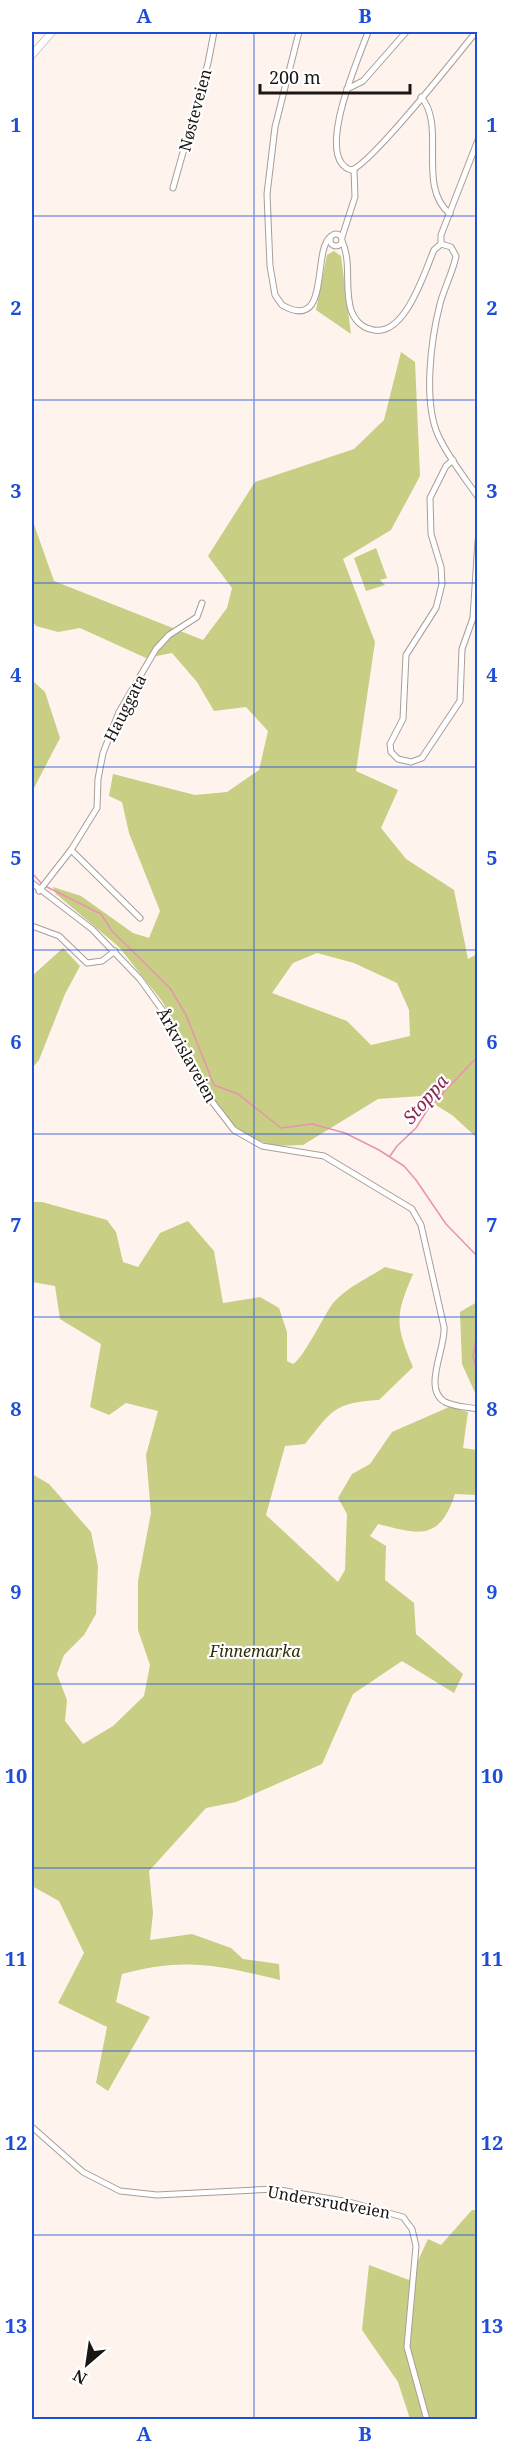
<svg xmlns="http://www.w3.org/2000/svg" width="509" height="2451" viewBox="0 0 509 2451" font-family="'Noto Serif',serif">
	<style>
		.green { fill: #c8ce83; fill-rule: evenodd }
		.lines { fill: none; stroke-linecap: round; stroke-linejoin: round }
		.stream { stroke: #e993b1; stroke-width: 1.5 }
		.minor-casing { stroke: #a89e98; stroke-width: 7 }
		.secondary-casing { stroke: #a89e98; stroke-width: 8 }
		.minor { stroke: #fff; stroke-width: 5 }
		.secondary { stroke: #fff; stroke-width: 7 }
		.grid { fill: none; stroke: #1d4ed8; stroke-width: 1.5; stroke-opacity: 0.55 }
		.labels { text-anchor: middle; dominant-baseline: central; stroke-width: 4.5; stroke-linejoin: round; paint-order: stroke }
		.street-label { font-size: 16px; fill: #191614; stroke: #fff }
		.park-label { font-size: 16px; font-style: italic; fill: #2b2d07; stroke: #fff }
		.water-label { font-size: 18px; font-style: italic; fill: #882551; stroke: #fff }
		.neatline { fill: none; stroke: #1d4ed8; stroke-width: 2 }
		.grid-label { font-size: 20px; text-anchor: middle; font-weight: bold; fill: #1d4ed8 }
	</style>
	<rect width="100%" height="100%" fill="#fef3ed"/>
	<g class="green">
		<polygon points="334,251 341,256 351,334 316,310 327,255"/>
		<path d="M401,352L415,362L420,476L391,530L343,559L375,642L356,771L398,790L381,828L406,859L454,890L468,959L477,954V1154L475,1136L452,1115L421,1096L378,1099L303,1145L275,1146L250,1138L225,1118L209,1093L191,1052L162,1001L119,947L56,894L53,887L81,896L133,933L149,938L160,911L129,833L122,802L109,796L113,774L195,795L227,792L259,770L268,731L246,707L214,711L197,682L172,653L146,658L80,628L58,632L36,626L32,620V519L54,581L203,640L227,608L232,588L208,556L255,482L354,449L384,420ZM317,953L354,963L397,983L409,1010L410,1036L371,1045L347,1021L272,993L293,963Z"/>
		<polygon points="376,548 387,578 380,580 385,585 366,591 354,558"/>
		<polygon points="32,680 45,692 60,738 34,788"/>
		<polygon points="63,948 80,966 65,994 39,1060 32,1068 32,976"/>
		<path d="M32,1202H42L107,1220L116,1232L123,1262L138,1267L160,1233L188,1221L214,1251L223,1303L260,1297L279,1308L287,1332V1361L293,1364C302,1360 323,1318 331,1306C342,1290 368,1278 385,1267L413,1274C395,1316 395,1324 413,1367L379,1400C333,1403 333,1410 305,1444L285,1446L266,1515L338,1582L345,1570L347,1514L338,1498L352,1474L370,1464L392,1432L449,1407L468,1412L463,1448L477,1450V1495L455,1494C439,1542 419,1534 378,1524L370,1536L386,1546L385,1580L414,1603L416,1634L463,1674L454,1693L402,1661L353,1694L322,1764L236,1802L206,1808L149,1871L153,1913L150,1940L192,1934L231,1948L243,1959L279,1964L280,1980C219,1965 184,1957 122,1974L116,2002L150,2017L108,2091L96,2083L107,2027L58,2003L84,1953L59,1901L32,1886V1474L49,1484L91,1532L98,1566L96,1614L84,1635L64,1655L57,1674L67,1700L65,1721L83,1744L113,1726L144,1696L150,1665L138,1630V1581L151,1513L146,1455L158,1411L126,1403L109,1415L90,1407L101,1344L60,1319L55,1286L32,1282Z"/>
		<polygon points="477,1302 477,1397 462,1364 460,1312"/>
		<polygon points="472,2210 477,2210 477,2419 410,2419 398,2382 362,2330 369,2265 409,2280 428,2239 441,2245"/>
	</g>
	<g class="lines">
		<g class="stream">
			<polyline points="32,873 41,883"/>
			<polyline points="45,886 101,914 112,931 170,988 186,1015 214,1085 238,1094 281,1128 312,1124 345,1133 379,1150 404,1166 416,1180 446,1224 478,1257"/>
			<polyline points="390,1156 397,1146 416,1128 428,1109 478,1056"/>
			<polyline points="478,1325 473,1357 478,1376"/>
		</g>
		<g class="minor-casing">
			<g id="minor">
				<path d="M299,32L275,127L267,194L270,266L275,295L282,305C331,333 312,253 330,237"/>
				<path d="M368,32C360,55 313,159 351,170C369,167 459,53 476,32"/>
				<polyline points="347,89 363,81 406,32"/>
				<path d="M421,97C447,126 416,186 450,214"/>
				<polyline points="173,188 208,63 214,32"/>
				<circle cx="336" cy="240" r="6"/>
				<polyline points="342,237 355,197 354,170"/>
				<path d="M342,241C352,262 344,288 351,310C354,319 361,327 370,329C404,341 424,273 434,250L441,244"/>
				<path d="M441,244L451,247L456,256C453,272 444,288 440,304C431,339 423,401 438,435C448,457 464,477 478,497"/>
				<polyline points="441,244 441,235 478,140"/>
				<polyline points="453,460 446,466 430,498 431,534 441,567 442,584 436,608 406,655 403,719 390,744 391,752 398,759 411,762 422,758 460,701 462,649 473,618 478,541"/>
				<polyline points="71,850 140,918"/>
				<path d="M32,883L92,929L140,979L168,1018L207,1095L234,1130L262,1146L324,1156L412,1209L421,1225L444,1327C446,1348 422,1389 445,1402C455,1407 467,1407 478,1409"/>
				<polyline points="39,891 71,850 97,808 98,779 103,753 119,712 156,649 169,635 197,617 202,603"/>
				<polyline points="32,926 59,936 87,963 102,961 115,951"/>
				<polyline points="32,2127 83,2172 120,2191 157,2195 274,2189 349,2202 403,2217 412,2229 416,2246 407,2347 427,2420"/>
			</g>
		</g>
		<g class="secondary-casing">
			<polyline id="secondary" points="32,55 52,32"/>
		</g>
		<use href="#minor" class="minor"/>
		<use href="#secondary" class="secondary"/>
	</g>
	<path class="grid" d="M254,32V2420M32,216H478M32,400H478M32,583H478M32,767H478M32,950H478M32,1134H478M32,1317H478M32,1501H478M32,1684H478M32,1868H478M32,2051H478M32,2235H478"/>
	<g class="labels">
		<g class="street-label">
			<text transform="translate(195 110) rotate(-75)">Nøsteveien</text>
			<text transform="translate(125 708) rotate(-63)">Hauggata</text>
			<text transform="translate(187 1055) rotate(61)">Årkvislaveien</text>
			<text transform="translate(329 2202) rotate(10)">Undersrudveien</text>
		</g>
		<g class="park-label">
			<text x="255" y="1651">Finnemarka</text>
		</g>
		<g class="water-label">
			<text transform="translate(425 1099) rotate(-49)">Stoppa</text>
		</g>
	</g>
	<rect width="509" height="2451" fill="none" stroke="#ffffff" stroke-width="66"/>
	<g transform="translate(87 2364) rotate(209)" stroke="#ffffff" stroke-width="4.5" paint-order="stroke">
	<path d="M0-4.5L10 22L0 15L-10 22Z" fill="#191614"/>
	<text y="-9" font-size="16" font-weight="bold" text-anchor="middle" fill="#191614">N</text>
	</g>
	<path d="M260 84v9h150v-9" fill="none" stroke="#191614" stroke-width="3"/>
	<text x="269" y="84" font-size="18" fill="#191614" stroke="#ffffff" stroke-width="4.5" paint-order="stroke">200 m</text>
	<rect x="33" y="33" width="443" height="2385" class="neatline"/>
	<g class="grid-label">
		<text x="144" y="23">A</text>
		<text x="365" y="23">B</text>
		<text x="16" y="132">1</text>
		<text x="492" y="132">1</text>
		<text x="16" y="315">2</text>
		<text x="492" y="315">2</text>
		<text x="16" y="498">3</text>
		<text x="492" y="498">3</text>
		<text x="16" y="682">4</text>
		<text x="492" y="682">4</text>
		<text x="16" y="865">5</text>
		<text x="492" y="865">5</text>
		<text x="16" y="1049">6</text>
		<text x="492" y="1049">6</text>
		<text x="16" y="1232">7</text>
		<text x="492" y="1232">7</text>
		<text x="16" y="1416">8</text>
		<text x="492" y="1416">8</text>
		<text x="16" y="1599">9</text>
		<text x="492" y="1599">9</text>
		<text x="16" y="1783">10</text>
		<text x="492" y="1783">10</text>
		<text x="16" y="1966">11</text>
		<text x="492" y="1966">11</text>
		<text x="16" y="2150">12</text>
		<text x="492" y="2150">12</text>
		<text x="16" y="2333">13</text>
		<text x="492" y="2333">13</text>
		<text x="144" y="2441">A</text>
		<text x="365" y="2441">B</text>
	</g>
</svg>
